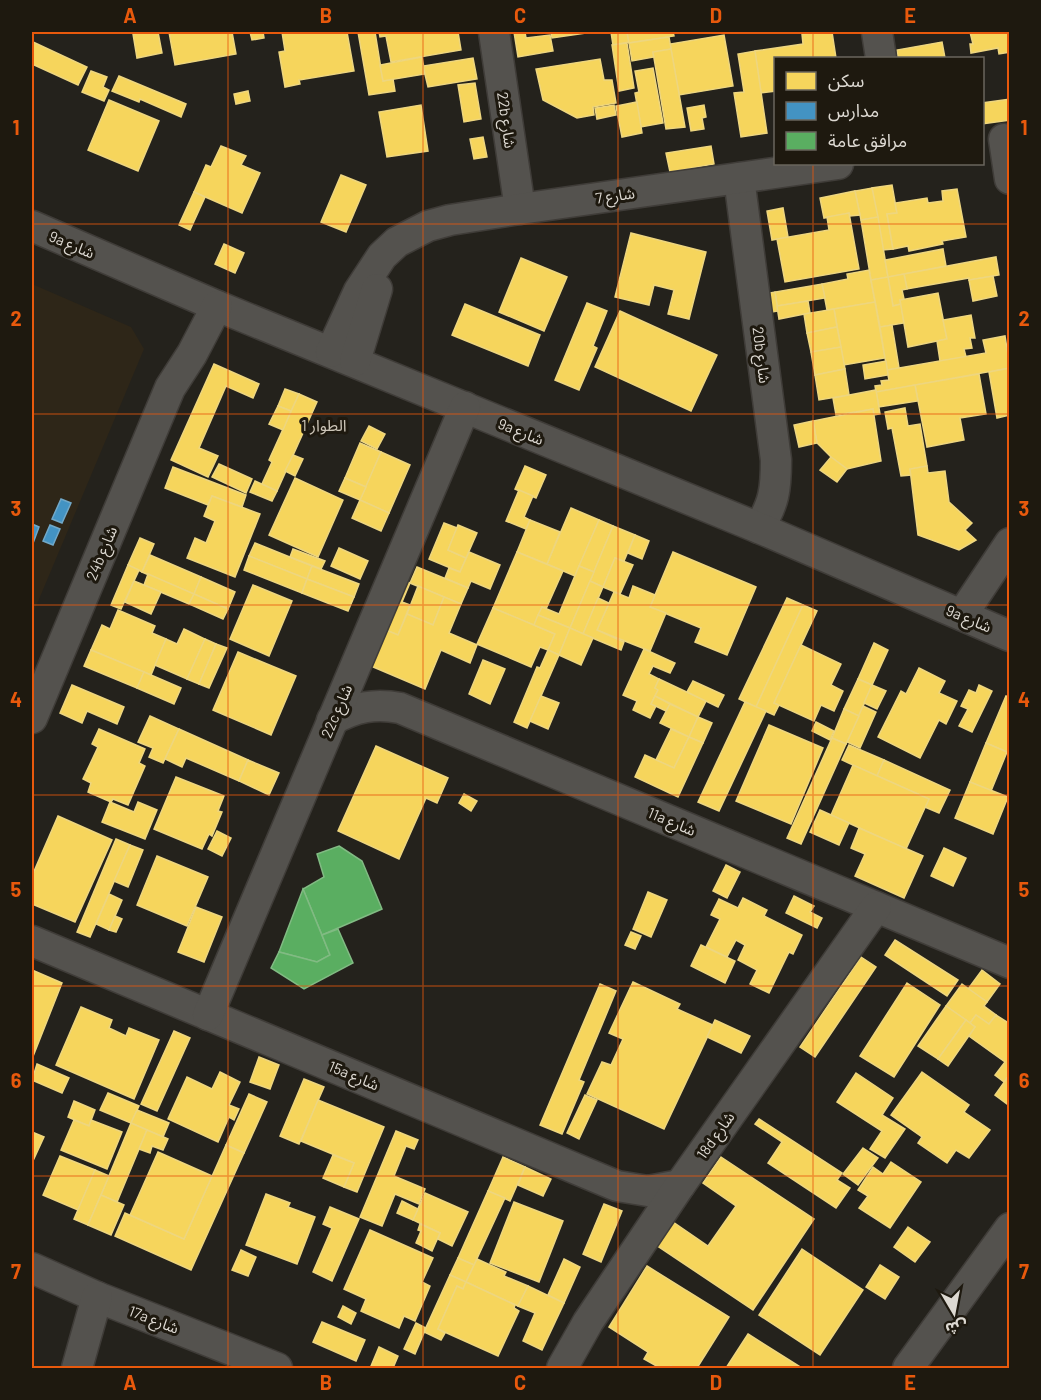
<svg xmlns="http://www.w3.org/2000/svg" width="1041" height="1400" viewBox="0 0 1041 1400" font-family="Barlow,'Noto Sans Arabic',sans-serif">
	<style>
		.built { fill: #2e2618 }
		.homes { fill: #f6d55c; stroke: #eed67f; stroke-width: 1.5 }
		.schools { fill: #4393c3; stroke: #71a8c8; stroke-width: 1.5 }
		.public { fill: #5aae61; stroke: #81bb83; stroke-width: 1.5 }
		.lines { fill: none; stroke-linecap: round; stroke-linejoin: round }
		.minor-casing { stroke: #3f3c38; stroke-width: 33 }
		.minor { stroke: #54524e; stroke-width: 30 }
		.grid { fill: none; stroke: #e8590c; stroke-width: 1.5; stroke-opacity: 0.55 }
		.labels { text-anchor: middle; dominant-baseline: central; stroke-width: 6; stroke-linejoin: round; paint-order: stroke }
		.street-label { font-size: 15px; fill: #ddd9d2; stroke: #1e190f }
		.neighbourhood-label { font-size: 16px; fill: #ccc5b8; stroke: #1e190f }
		.neatline { fill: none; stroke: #e8590c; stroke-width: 2 }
		.grid-label { font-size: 20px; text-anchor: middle; font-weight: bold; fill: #e8590c }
	</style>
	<rect width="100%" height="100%" fill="#24221c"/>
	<polygon class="built" points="32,284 131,327 144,349 32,616"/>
	<g class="homes">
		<polygon points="148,32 158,32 162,53 137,58 133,34"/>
		<polygon points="169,32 232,32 236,54 175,65"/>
		<polygon points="250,32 263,32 264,38 252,40"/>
		<polygon points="282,32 347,32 354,71 299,80 300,84 285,87 279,52 285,51"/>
		<polygon points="358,32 375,32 383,81 393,79 395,91 369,95"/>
		<polygon points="379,32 458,32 461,50 391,62 386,36 380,37"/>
		<polygon points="514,32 525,32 526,38 550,35 553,51 518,57"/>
		<polygon points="551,32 593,32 552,38"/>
		<polygon points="611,32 627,32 629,42 613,45"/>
		<polygon points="627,32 673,32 674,36 629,43"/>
		<polygon points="822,32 832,32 836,58 776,58 776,91 761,93 755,51 803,44 802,34"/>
		<polygon points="970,32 1010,32 1010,52 999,54 998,48 971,53 970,44 973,44"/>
		<polygon points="724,35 733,86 679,95 670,44"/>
		<polygon points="669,37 671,49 653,52 654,57 632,61 629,43"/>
		<polygon points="33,42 87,67 78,85 32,64"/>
		<polygon points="942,42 945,58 898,58 897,50"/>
		<polygon points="627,43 634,88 619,91 612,45"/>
		<polygon points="671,49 685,127 666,129 653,52"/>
		<polygon points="755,51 767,133 741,137 734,93 744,92 738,54"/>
		<polygon points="422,57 425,74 383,81 380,65"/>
		<polygon points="473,58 477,79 428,87 423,66"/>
		<polygon points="600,59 604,80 612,80 616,103 593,107 594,115 577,118 543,100 536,69"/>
		<polygon points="653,68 663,123 641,127 635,93 639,92 635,71"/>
		<polygon points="91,71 107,77 103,87 109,90 104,101 82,92"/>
		<polygon points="119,76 186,104 181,117 140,99 139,102 112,91"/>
		<polygon points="475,83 481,119 464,122 458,85"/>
		<polygon points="248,91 250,101 236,104 234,94"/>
		<polygon points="1010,99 1010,120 982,124 982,103"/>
		<polygon points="109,100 159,121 138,171 88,150"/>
		<polygon points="637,102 642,133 622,137 616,106"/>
		<polygon points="421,105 428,151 387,157 379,112"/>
		<polygon points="614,105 616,115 597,119 595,108"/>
		<polygon points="704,105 706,117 702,118 704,129 691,131 687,108"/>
		<polygon points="483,137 487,157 474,159 470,139"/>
		<polygon points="221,146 246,156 241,165 260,173 242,213 194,192 206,165 211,167"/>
		<polygon points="711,146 714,164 670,172 666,153"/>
		<polygon points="341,175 366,185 346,232 321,222"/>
		<polygon points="892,185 897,213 887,214 893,249 883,250 872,188"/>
		<polygon points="872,188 878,217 861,220 855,191"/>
		<polygon points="957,189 966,237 942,241 943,244 909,251 908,246 893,249 887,214 897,213 895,203 927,198 928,203 943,201 942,191"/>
		<polygon points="855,191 860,215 850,216 849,213 824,218 820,198"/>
		<polygon points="194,192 205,197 190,230 179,225"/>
		<polygon points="783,208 788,237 772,240 767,211"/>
		<polygon points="849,213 859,269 785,282 777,239 829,230 827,217"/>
		<polygon points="878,217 888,277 871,280 861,220"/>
		<polygon points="631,233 706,252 689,319 668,314 674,290 654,285 649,305 615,297"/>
		<polygon points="224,244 244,253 235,273 215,264"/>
		<polygon points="943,249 946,266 888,277 885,260"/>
		<polygon points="996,257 999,275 969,280 969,278 907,289 904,274"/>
		<polygon points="521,258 567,277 544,331 499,312"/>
		<polygon points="869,270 875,302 827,310 822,284 848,279 847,274"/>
		<polygon points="904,274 907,289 902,290 904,299 900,300 901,304 893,306 888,277"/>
		<polygon points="993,276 997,296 973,301 969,280"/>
		<polygon points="888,277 893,306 901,304 904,323 880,327 871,280"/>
		<polygon points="822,284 825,298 777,306 775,292"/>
		<polygon points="775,292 778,311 767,313 763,294"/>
		<polygon points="938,293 947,339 908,347 900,300"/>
		<polygon points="808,301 810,313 779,319 777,306"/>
		<polygon points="875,302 885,358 844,365 834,309"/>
		<polygon points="587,303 607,311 593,346 597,348 579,390 555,380"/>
		<polygon points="465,304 540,335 528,366 452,335"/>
		<polygon points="834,309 837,327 807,333 804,314"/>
		<polygon points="620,311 717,355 691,411 595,367"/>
		<polygon points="971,315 975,338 970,338 972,348 964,349 966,357 940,361 937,341 947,339 943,320"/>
		<polygon points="892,325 899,368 887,370 880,327"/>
		<polygon points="837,327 841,347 811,352 807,333"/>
		<polygon points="1005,336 1010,368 876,392 875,386 882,385 881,381 889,380 887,370 986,353 983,340"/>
		<polygon points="841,347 845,369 815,375 811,352"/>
		<polygon points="886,361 888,375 865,379 863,365"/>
		<polygon points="214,364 259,384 253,398 226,386 199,448 218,456 208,477 171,460"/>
		<polygon points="1010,368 1010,415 997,418 989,372"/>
		<polygon points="845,369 849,395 819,400 815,375"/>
		<polygon points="979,374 986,414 960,418 964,440 927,447 915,385"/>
		<polygon points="915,385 918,401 879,407 876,392"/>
		<polygon points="285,389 299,394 291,411 278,406"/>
		<polygon points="876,390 880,414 874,415 873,409 836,415 833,398"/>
		<polygon points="299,394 317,402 277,491 262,484 272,462 269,460"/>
		<polygon points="278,406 291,411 283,430 269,424"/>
		<polygon points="905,408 908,426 920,424 927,466 910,469 911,475 901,476 892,428 888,429 885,412"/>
		<polygon points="873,409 881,461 847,469 831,457 817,443 813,421"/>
		<polygon points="813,421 817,443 799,447 794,425"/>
		<polygon points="369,426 385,434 377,449 361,441"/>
		<polygon points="360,443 381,452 366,487 345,478"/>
		<polygon points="381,452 410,465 389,513 360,500"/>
		<polygon points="293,455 303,459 295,476 285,471"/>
		<polygon points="831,457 847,469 837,482 820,470"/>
		<polygon points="219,464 252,479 246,493 212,477"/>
		<polygon points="525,466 546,475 536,498 515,489"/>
		<polygon points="927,466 928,473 945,471 949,502 972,523 965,530 976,540 959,550 918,535 910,469"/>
		<polygon points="173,467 246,495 242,507 212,496 208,505 165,488"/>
		<polygon points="295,478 343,500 318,557 269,535"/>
		<polygon points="345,478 366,487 360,500 339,491"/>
		<polygon points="255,481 277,491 272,501 250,492"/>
		<polygon points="519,490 533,496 524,517 530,520 526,529 506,521"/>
		<polygon points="212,496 260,514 235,577 187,558 195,538 206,543 215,521 204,516"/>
		<polygon points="360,500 389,513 381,531 352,518"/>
		<polygon points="571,508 599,520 575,576 547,564"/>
		<polygon points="530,520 560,532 547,564 517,552"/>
		<polygon points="599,520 613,526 594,572 579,566"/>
		<polygon points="444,523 457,528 448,550 466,558 460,572 429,559"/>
		<polygon points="458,525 477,533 466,558 448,550"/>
		<polygon points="613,526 635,535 624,561 615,558 603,587 590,581"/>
		<polygon points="635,535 649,541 642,559 628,553"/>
		<polygon points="140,538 154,544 142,572 128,565"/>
		<polygon points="255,543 312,566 307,579 249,556"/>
		<polygon points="339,548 368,561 360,579 331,566"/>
		<polygon points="293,549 325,561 321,569 290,557"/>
		<polygon points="469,552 500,565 490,589 471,581 468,588 445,578 449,568 460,572"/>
		<polygon points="517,552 563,571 546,609 542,607 534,625 493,608"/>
		<polygon points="673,552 756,587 727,655 695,642 701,628 650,607"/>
		<polygon points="150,555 201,577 194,594 142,572"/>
		<polygon points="249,556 307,579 302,593 244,570"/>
		<polygon points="615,558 633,565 620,594 603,587"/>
		<polygon points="128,565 139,570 121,609 111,605"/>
		<polygon points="312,566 359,584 354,597 307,579"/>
		<polygon points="579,566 594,572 570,628 538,615 542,607 559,614"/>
		<polygon points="417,567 468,588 461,604 410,583"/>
		<polygon points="148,574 194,594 189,604 144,585"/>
		<polygon points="201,577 235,592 228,609 194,594"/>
		<polygon points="399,578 410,583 402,602 410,605 398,635 378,627"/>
		<polygon points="307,579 354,597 348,611 302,593"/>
		<polygon points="134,581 161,592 151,614 125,602"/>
		<polygon points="590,581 603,587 583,634 570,628"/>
		<polygon points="253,585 292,601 269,656 230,639"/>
		<polygon points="418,586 444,597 433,625 407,614"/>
		<polygon points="633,586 655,595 650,607 666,613 650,651 597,630 614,592 629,598"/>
		<polygon points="194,594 228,609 223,619 189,604"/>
		<polygon points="444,597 461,604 449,633 477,645 470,663 441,650 425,689 371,666 386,630 398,635 407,614 433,625"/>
		<polygon points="598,598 609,603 597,630 624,642 621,650 583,634"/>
		<polygon points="787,598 803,605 756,707 739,699"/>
		<polygon points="803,605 817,611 774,703 779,705 774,715 756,707"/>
		<polygon points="493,608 555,634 548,650 540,647 531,667 477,644"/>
		<polygon points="118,610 155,626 152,633 166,639 151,675 91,650 102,625 110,629"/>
		<polygon points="538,615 570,628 559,655 548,650 555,634 534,625"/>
		<polygon points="570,628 593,638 581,665 559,655"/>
		<polygon points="184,629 205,639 187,679 155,665 166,639 177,644"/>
		<polygon points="205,639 216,644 199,684 187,679"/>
		<polygon points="874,643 888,650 872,685 858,679"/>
		<polygon points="216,644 227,648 209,688 199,684"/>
		<polygon points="801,645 841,664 831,685 843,691 834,711 821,705 814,721 774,703"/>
		<polygon points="644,649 675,663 670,673 653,666 649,674 659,679 655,688 658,690 651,704 656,706 650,718 633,710 637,701 623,695"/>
		<polygon points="91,650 144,672 137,688 84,666"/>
		<polygon points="548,650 559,655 527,728 514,722 537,667 540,668"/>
		<polygon points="238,652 296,676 271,735 213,710"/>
		<polygon points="483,660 505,669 490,704 469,694"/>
		<polygon points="919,668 945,681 939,693 957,701 946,724 939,720 920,758 878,737 901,691 906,694"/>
		<polygon points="144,672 181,688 174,704 137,688"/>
		<polygon points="659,679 706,701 698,717 655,696 658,690 655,688"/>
		<polygon points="858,679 872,685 859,716 844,709"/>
		<polygon points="693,681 724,695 718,707 687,692"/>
		<polygon points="72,685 124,707 117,724 87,711 82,723 60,713"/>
		<polygon points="872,685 886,691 877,709 864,703"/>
		<polygon points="979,685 992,691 972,732 959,726 968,709 961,706 969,690 976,693"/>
		<polygon points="541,696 559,703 548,729 530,721"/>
		<polygon points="655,696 670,704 666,711 651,704"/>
		<polygon points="1006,696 1010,697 1010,747 1007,752 986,743"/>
		<polygon points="745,702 766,711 719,811 698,802"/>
		<polygon points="670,704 698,717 689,737 660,723"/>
		<polygon points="863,706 876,712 860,748 847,742"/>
		<polygon points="844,709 859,716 846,744 832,738"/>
		<polygon points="150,716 179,729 163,763 149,757 153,748 138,742"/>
		<polygon points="698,717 712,723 703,743 689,737"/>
		<polygon points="816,722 834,731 830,740 812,731"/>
		<polygon points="769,725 823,748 791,824 736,801"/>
		<polygon points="99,729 145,749 139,763 145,766 128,805 113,799 111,802 88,792 91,783 83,779 98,747 92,744"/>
		<polygon points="179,729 248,760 239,781 186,758 182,767 165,759"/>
		<polygon points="671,729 689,737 674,768 656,760"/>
		<polygon points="689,737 703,743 678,797 635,777 645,755 674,768"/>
		<polygon points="832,738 846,744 801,844 787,838"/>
		<polygon points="986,743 1007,752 991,791 970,782"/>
		<polygon points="849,745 884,760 877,776 842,760"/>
		<polygon points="376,746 448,778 437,803 426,798 399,859 338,831"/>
		<polygon points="248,760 279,773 269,795 239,781"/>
		<polygon points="884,760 950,790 939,813 925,807 929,799 877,776"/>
		<polygon points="853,765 929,799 906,849 831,815"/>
		<polygon points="176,777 224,796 218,811 222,812 212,836 209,834 202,849 154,829"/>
		<polygon points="970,782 1008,797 993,834 955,818"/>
		<polygon points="464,794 477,801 471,811 459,803"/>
		<polygon points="110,802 134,812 138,802 157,810 145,839 102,822"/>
		<polygon points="820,810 849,823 839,845 810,832"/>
		<polygon points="58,816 112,840 75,922 32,904 32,876"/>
		<polygon points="859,828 923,856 904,898 855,876 865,854 851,848"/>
		<polygon points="217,831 231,838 222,856 208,849"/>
		<polygon points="116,839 130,845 90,937 77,932"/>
		<polygon points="130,845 143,850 128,887 114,881"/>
		<polygon points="944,848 966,858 953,886 931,876"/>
		<polygon points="157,856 208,877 187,926 137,905"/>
		<polygon points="726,865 740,872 727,898 713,891"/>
		<polygon points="648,892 667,900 651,937 633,929"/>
		<polygon points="109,894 122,900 109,930 96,924"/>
		<polygon points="794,896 814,906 810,912 822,918 817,928 786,913"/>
		<polygon points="743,898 767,910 764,916 802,935 793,954 789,952 769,993 750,984 757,970 738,960 745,945 736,940 727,957 706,947 720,919 711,915 719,899 738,908"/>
		<polygon points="196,907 222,917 204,962 178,952"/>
		<polygon points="115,916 122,919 116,932 109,930"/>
		<polygon points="631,932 641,936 635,949 625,945"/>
		<polygon points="895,940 958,980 947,996 885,955"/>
		<polygon points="701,945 735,961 725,983 691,966"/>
		<polygon points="861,957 876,967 815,1057 800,1047"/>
		<polygon points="32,970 62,983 32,1059"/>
		<polygon points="982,970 1000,984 987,1002 968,989"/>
		<polygon points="633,982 680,1004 677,1009 713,1025 664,1129 587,1094 602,1062 611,1065 623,1039 609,1033"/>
		<polygon points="907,983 940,1005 894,1077 860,1056"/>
		<polygon points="600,984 616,991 579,1080 584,1082 562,1134 540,1125"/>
		<polygon points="962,984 987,1002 984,1006 996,1015 989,1024 976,1015 970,1023 946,1006"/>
		<polygon points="946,1006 966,1020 938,1059 918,1046"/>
		<polygon points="81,1007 112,1020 109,1028 126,1036 129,1028 159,1040 134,1099 56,1065"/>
		<polygon points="976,1015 989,1024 996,1015 1010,1024 1010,1074 1004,1082 995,1075 1005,1062 969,1036 975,1027 970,1023"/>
		<polygon points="715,1020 750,1036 741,1053 707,1037"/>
		<polygon points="966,1020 975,1027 948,1066 938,1059"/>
		<polygon points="174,1031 190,1038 157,1111 141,1104"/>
		<polygon points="259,1057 279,1065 270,1089 250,1082"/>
		<polygon points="37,1064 69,1078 62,1093 32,1080"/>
		<polygon points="220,1072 240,1082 229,1105 239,1109 234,1120 229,1117 218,1142 168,1119 187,1077 212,1089"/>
		<polygon points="922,1072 969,1105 964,1112 990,1130 969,1158 956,1150 947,1163 918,1143 922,1137 891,1115"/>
		<polygon points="856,1073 893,1098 882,1115 905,1129 885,1158 870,1149 882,1131 837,1102"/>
		<polygon points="1010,1074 1010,1101 1007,1104 995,1095"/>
		<polygon points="304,1079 324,1087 299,1144 280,1136"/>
		<polygon points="108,1093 139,1106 131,1123 100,1110"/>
		<polygon points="249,1094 267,1102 244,1153 226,1145"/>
		<polygon points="585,1095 597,1100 579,1139 567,1133"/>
		<polygon points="318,1100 384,1127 357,1192 344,1187 354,1163 301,1141"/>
		<polygon points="74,1101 95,1110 89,1126 68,1117"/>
		<polygon points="137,1110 169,1123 163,1137 131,1123"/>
		<polygon points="759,1119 842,1173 837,1180 850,1188 836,1208 768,1163 782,1142 755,1124"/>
		<polygon points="74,1120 89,1126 91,1120 122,1132 107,1169 61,1150"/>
		<polygon points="131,1123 147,1130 117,1202 101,1195"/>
		<polygon points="147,1130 168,1139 163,1150 152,1146 150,1153 139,1149"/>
		<polygon points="396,1131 418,1140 414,1149 406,1146 394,1176 425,1189 419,1204 395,1194 382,1226 360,1217"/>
		<polygon points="32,1132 44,1137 32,1163"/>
		<polygon points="226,1145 244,1153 191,1270 115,1236 125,1213 184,1239"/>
		<polygon points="863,1148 878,1158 858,1185 843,1174"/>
		<polygon points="158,1152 212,1176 184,1239 130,1215"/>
		<polygon points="333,1155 354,1163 344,1187 323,1178"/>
		<polygon points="60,1156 95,1170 78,1210 43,1195"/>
		<polygon points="503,1157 525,1167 510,1201 488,1191"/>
		<polygon points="721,1157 814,1219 753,1310 656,1245 673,1222 708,1246 736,1206 703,1183"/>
		<polygon points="891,1162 921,1182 890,1228 859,1208 868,1196 858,1190 873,1167 883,1174"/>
		<polygon points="525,1167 551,1179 543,1196 518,1185"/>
		<polygon points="95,1170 109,1176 88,1225 74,1219"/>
		<polygon points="488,1191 505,1198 474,1265 458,1258"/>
		<polygon points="425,1193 468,1212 452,1246 438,1239 440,1233 413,1220"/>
		<polygon points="266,1194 290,1203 288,1207 315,1217 297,1264 246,1245"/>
		<polygon points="101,1195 124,1205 111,1235 88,1225"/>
		<polygon points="402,1201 418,1209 413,1220 397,1213"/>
		<polygon points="514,1202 563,1221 539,1282 490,1263"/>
		<polygon points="604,1204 622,1211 601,1262 583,1254"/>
		<polygon points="330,1207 359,1219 332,1281 313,1272 332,1228 323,1224"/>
		<polygon points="420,1224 440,1233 432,1251 416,1243 421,1231 418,1230"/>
		<polygon points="908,1227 930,1242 915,1262 894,1247"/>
		<polygon points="370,1230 433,1258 422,1282 430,1286 415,1321 404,1316 399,1328 361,1311 366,1299 344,1289"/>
		<polygon points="802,1249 863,1290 820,1355 759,1315"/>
		<polygon points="241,1250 256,1257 248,1276 232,1270"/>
		<polygon points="458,1258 474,1265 466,1282 450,1275"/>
		<polygon points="477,1259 506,1272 504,1276 528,1286 518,1306 466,1282"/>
		<polygon points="564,1259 580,1267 564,1303 548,1295"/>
		<polygon points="880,1265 899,1277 885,1299 866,1287"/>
		<polygon points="647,1266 729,1317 697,1368 675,1368 671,1366 669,1368 660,1368 644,1359 648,1352 609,1327"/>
		<polygon points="450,1275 466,1282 463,1289 457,1286 438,1329 445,1333 441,1340 424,1332"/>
		<polygon points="466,1282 515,1305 514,1308 519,1311 498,1356 438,1329 457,1286 463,1289"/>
		<polygon points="528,1286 564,1303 542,1350 523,1341 535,1313 518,1306"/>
		<polygon points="343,1306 356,1313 351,1324 338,1317"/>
		<polygon points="322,1322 365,1340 356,1361 313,1342"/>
		<polygon points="416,1323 426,1328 415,1354 404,1349"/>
		<polygon points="748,1334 802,1368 726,1368"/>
		<polygon points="379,1347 398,1356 393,1368 376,1368 371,1366"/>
	</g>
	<g class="schools">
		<polygon points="61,499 71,503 62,523 52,519"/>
		<polygon points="32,524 39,527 32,546"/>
		<polygon points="50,525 60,529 53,545 43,541"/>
	</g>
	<g class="public">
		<polygon points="339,846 362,861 382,909 322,935 303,889 324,877 317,854"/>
		<polygon points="303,889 330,955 317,962 279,952"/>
		<polygon points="338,929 353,963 304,989 271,968 279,952 317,962 330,955 322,935"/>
	</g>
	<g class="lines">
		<g class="minor-casing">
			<g id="minor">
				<polyline points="494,32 520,209"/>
				<polyline points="877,32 881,58"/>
				<polyline points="1004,139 1010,179"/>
				<path d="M739,178L776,460C776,490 774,503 759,528"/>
				<polyline points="32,226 217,306 759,528 1010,636"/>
				<polyline points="331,352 359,291 382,256 397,242 428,226 450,220 520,209 838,164"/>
				<polyline points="355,361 377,289"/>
				<polyline points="962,615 1010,543"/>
				<polyline points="32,718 170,388 192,354 217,306"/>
				<path d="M332,720C355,707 375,703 400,708L1010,963"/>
				<polyline points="32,941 617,1186 648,1191 680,1185"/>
				<polyline points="208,1015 465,407"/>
				<polyline points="32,1268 97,1297 277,1368"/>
				<polyline points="77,1368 97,1297"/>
				<polyline points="562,1368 588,1322 680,1185 876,907"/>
				<polyline points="908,1368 1010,1228"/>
			</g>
		</g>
		<use href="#minor" class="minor"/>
	</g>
	<path class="grid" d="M228,32V1368M423,32V1368M618,32V1368M813,32V58M813,164V1368M32,224H1010M32,414H1010M32,605H1010M32,795H1010M32,986H1010M32,1176H1010"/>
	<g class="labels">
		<g class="street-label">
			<text transform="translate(507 120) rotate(82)">22b شارع</text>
			<text transform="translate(615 195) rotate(-8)">شارع 7</text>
			<text transform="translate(72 244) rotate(23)">9a شارع</text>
			<text transform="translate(762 355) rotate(83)">20b شارع</text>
			<text transform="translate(521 431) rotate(22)">9a شارع</text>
			<text transform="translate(101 553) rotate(-67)">24b شارع</text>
			<text transform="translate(969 618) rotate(23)">9a شارع</text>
			<text transform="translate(336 711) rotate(-67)">22c شارع</text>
			<text transform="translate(672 821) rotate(23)">11a شارع</text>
			<text transform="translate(354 1075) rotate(23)">15a شارع</text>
			<text transform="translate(715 1135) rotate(-55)">18d شارع</text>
			<text transform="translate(154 1319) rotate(21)">17a شارع</text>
		</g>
		<g class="neighbourhood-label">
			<text x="324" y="424">الطوار 1</text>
		</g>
	</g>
	<rect width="1041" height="1400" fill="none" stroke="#1e190f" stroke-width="66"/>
	<rect x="774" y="57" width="210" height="108" fill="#1e190f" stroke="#6a665d" stroke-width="1.5"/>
	<rect x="786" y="72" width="30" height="18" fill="#f6d55c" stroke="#6a665d" stroke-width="1.5"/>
	<text x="828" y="87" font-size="18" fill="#ddd9d2">سكن</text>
	<rect x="786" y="102" width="30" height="18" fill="#4393c3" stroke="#6a665d" stroke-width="1.5"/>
	<text x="828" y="117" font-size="18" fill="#ddd9d2">مدارس</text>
	<rect x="786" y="132" width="30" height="18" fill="#5aae61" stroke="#6a665d" stroke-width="1.5"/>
	<text x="828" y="147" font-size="18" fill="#ddd9d2">مرافق عامة</text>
	<g transform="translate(954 1313) rotate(170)" stroke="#1e190f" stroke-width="4.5" paint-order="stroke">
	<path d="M0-4.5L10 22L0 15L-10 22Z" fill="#ddd9d2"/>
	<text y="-9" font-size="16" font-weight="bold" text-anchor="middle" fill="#ddd9d2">ش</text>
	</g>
	<rect x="33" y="33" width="975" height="1334" class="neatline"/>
	<g class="grid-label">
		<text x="130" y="23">A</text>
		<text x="326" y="23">B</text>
		<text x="520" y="23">C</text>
		<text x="716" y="23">D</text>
		<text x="910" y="23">E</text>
		<text x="16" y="135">1</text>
		<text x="1024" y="135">1</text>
		<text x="16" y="326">2</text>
		<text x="1024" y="326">2</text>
		<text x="16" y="516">3</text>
		<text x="1024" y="516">3</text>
		<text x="16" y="707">4</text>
		<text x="1024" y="707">4</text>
		<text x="16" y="897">5</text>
		<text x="1024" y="897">5</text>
		<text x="16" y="1088">6</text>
		<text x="1024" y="1088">6</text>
		<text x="16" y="1279">7</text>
		<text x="1024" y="1279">7</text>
		<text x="130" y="1390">A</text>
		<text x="326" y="1390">B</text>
		<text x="520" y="1390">C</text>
		<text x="716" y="1390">D</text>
		<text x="910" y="1390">E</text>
	</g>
</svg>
